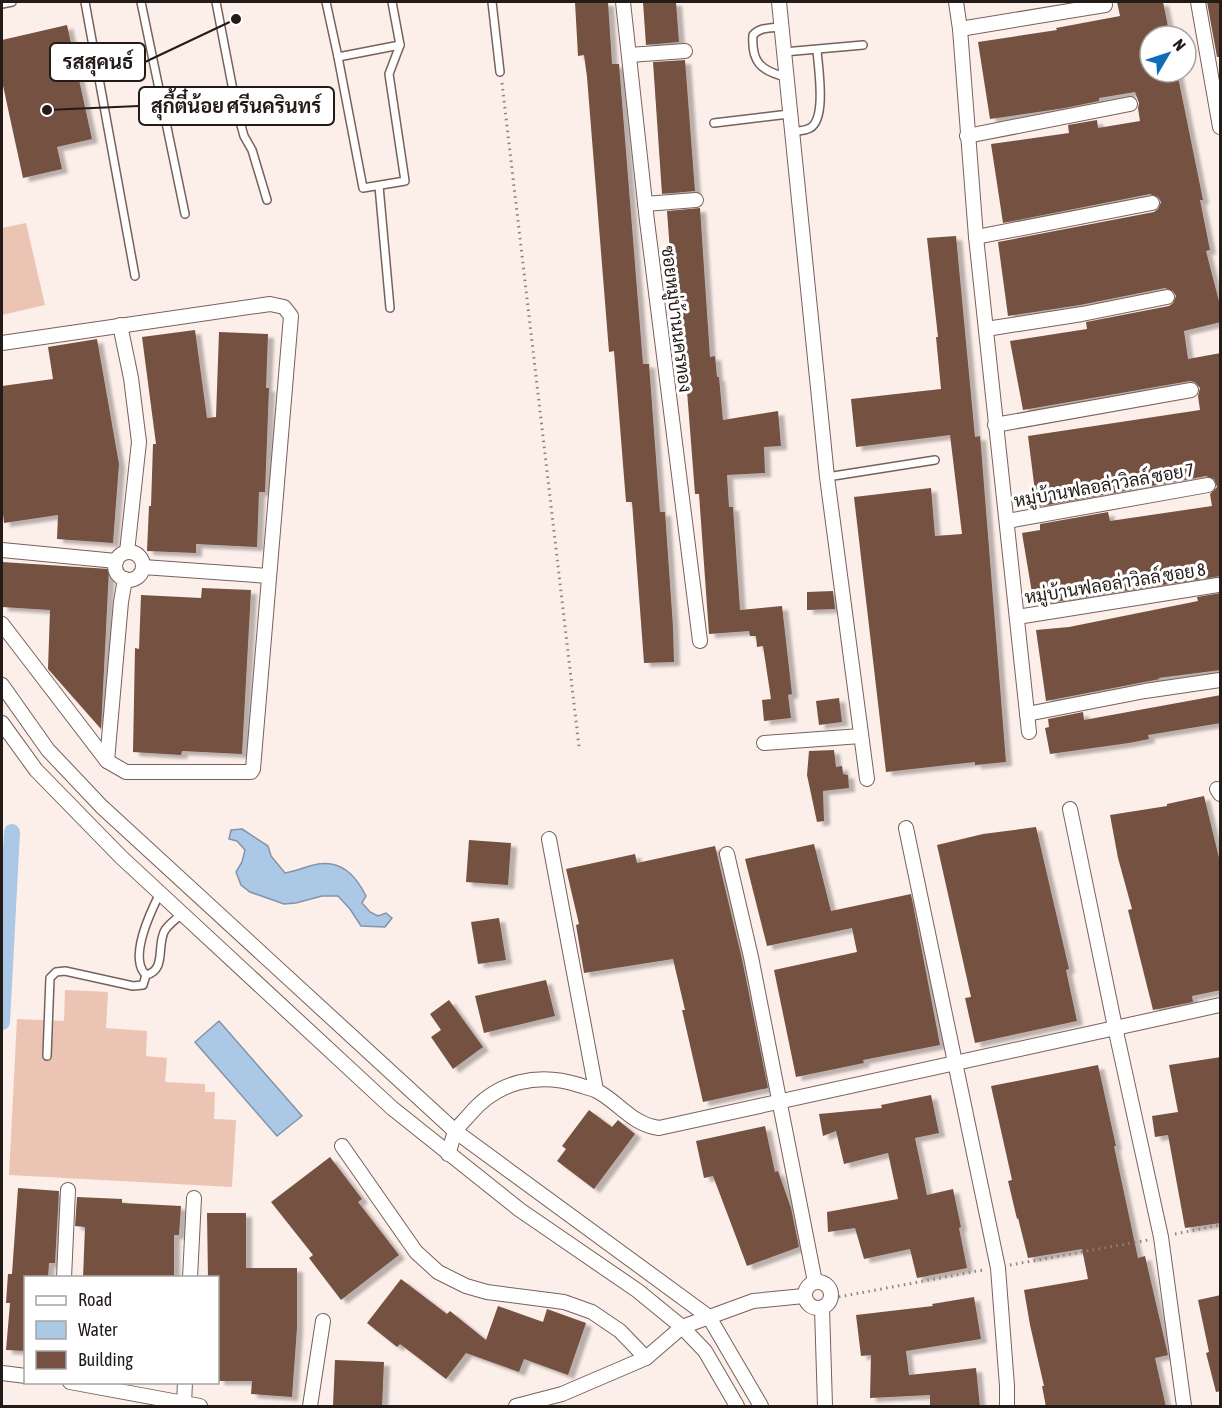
<svg xmlns="http://www.w3.org/2000/svg" width="1222" height="1408" viewBox="0 0 1222 1408" font-family="'Asap Condensed',Sarabun,sans-serif">
	<style>
		.grass { fill: #ecc4b4 }
		.water { fill: #acc8e7; stroke: #8394a9; stroke-width: 1.5 }
		.lines { fill: none; stroke-linecap: round; stroke-linejoin: round }
		.canal { stroke: #acc8e7; stroke-width: 16 }
		.building { fill: #755143; filter: url(#shadow) }
		.lane-casing { stroke: #76625a; stroke-width: 10 }
		.street-casing { stroke: #76625a; stroke-width: 16 }
		.path { stroke: #8d827e; stroke-width: 3; stroke-dasharray: 1.5 4.5; stroke-linecap: butt }
		.lane { stroke: #fff; stroke-width: 7 }
		.street { stroke: #fff; stroke-width: 14 }
		.labels { text-anchor: middle; dominant-baseline: central; stroke-width: 6; stroke-linejoin: round; paint-order: stroke }
		.street-label { font-size: 18px; fill: #231b18; stroke: #fff }
		.leader { fill: none; stroke: #231b18; stroke-width: 2 }
		.callout-dot { fill: #231b18; stroke: #fff; stroke-width: 2 }
		.callout { fill: #fff; stroke: #231b18; stroke-width: 2 }
		.callout-label { font-size: 20px; text-anchor: middle; font-weight: bold; fill: #231b18 }
	</style>
	<defs>
		<filter id="shadow"><feDropShadow dx="6" dy="4" stdDeviation="1.5" flood-color="#0004"/></filter>
	</defs>
	<rect width="100%" height="100%" fill="#fceee9"/>
	<g class="grass">
		<polygon points="26,223 45,305 2,315 2,228"/>
		<polygon points="65,990 108,992 106,1028 147,1031 146,1056 167,1058 165,1082 205,1084 205,1092 215,1092 214,1119 236,1120 232,1187 9,1175 17,1019 64,1021"/>
	</g>
	<g class="water">
		<path d="M242,829L268,846L271,856L285,873C297,871 307,866 318,864C342,860 356,876 366,896L362,903L370,912L378,916L386,913L392,918L385,927L361,926L350,909L338,896H322L296,903L284,904L250,892L241,885L236,872L242,862L245,850L237,841L229,839L231,830Z"/>
		<polygon points="219,1021 302,1116 277,1136 195,1042"/>
	</g>
	<g class="lines">
		<polyline class="canal" points="2,1022 12,832"/>
	</g>
	<g class="building">
		<polygon points="575,2 608,2 612,64 619,64 643,364 649,364 660,512 665,512 673,627 674,662 644,663 632,502 626,502 614,351 609,352 587,77 584,55 578,56"/>
		<polygon points="643,2 676,2 679,42 646,45"/>
		<polygon points="1117,2 1163,2 1170,36 1150,36 1150,72 1177,72 1203,200 1200,200 1210,250 1206,251 1221,309 1221,322 1184,331 1188,359 1221,353 1221,576 1034,605 1022,533 1040,530 1040,524 1108,512 1110,521 1212,506 1210,494 1217,487 1214,479 1206,476 1037,507 1028,436 1200,410 1198,396 1200,388 1195,382 1190,381 1023,410 1010,341 1087,329 1086,322 1169,306 1173,303 1176,296 1173,291 1165,288 1080,305 1008,316 998,242 1154,212 1158,209 1161,202 1158,197 1150,194 1003,223 991,144 1069,133 1068,125 1097,120 1098,128 1140,121 1138,108 1139,103 1135,92 1099,98 1099,101 1065,108 990,119 978,42 1057,30 1056,28 1120,16"/>
		<polygon points="1207,2 1221,2 1221,57 1217,57"/>
		<polygon points="67,25 92,139 57,147 62,169 23,178 2,81 2,40"/>
		<polygon points="685,60 695,191 662,194 653,62"/>
		<polygon points="700,208 710,357 715,356 717,377 719,377 723,420 778,411 781,446 764,447 765,473 727,475 729,507 733,507 740,610 782,606 792,694 788,695 791,718 764,721 762,700 771,699 763,646 757,647 756,636 750,636 749,631 709,634 699,494 695,494 686,378 682,378 679,346 677,346 667,211"/>
		<polygon points="956,236 975,437 980,436 981,447 1006,762 975,765 975,762 886,772 854,497 931,488 935,536 962,534 950,435 856,447 851,399 941,389 936,337 938,337 927,238"/>
		<polygon points="195,330 207,418 216,417 219,332 268,334 266,388 269,388 265,492 259,492 257,547 196,544 196,553 147,551 149,506 151,506 153,444 156,444 142,337"/>
		<polygon points="97,339 119,464 113,543 57,539 58,515 4,523 2,505 2,386 53,379 48,347"/>
		<polygon points="2,562 109,569 101,729 48,669 50,610 2,607"/>
		<polygon points="202,588 251,590 242,754 182,751 181,755 133,752 135,648 139,649 141,595 201,598"/>
		<polygon points="833,591 835,609 807,610 807,592"/>
		<polygon points="1221,593 1221,670 1158,678 1160,679 1046,701 1036,630 1069,627 1198,601 1197,597"/>
		<polygon points="1221,695 1221,723 1148,735 1149,739 1129,743 1050,754 1045,728 1049,727 1048,719 1083,712 1084,720"/>
		<polygon points="839,698 842,722 819,725 816,701"/>
		<polygon points="834,750 836,767 842,766 843,774 848,775 849,788 823,791 824,821 817,822 807,775 809,751"/>
		<polygon points="1204,796 1221,866 1221,990 1192,996 1193,1002 1153,1010 1128,910 1132,909 1118,858 1110,815 1167,806 1167,804"/>
		<polygon points="1036,827 1069,969 1066,970 1077,1021 975,1043 965,998 971,997 937,845 983,834"/>
		<polygon points="469,840 511,843 508,885 466,882"/>
		<polygon points="814,844 831,911 911,894 940,1045 863,1060 864,1063 796,1077 774,970 857,952 852,928 767,946 745,859"/>
		<polygon points="715,846 742,959 768,1088 703,1102 682,1010 685,1010 673,959 584,973 576,925 579,924 566,869 635,854 637,863"/>
		<polygon points="499,918 506,960 478,964 471,922"/>
		<polygon points="546,980 555,1016 484,1033 475,996"/>
		<polygon points="449,1000 483,1047 453,1069 431,1037 441,1030 430,1014"/>
		<polygon points="1221,1057 1221,1223 1185,1228 1168,1135 1155,1137 1152,1116 1178,1112 1169,1065"/>
		<polygon points="1098,1065 1116,1146 1114,1146 1138,1258 1145,1256 1168,1355 1155,1358 1166,1407 1046,1407 1042,1386 1044,1386 1030,1325 1024,1290 1088,1279 1082,1249 1028,1258 1018,1218 1017,1219 1008,1181 1012,1180 991,1086"/>
		<polygon points="931,1095 939,1133 915,1138 927,1195 953,1189 961,1227 959,1228 967,1268 917,1278 910,1249 864,1259 855,1228 828,1232 827,1212 898,1199 888,1153 844,1164 836,1131 823,1136 819,1114 882,1108 881,1105"/>
		<polygon points="589,1110 612,1127 618,1120 635,1134 594,1189 557,1161 566,1149 562,1146"/>
		<polygon points="765,1126 775,1172 778,1171 791,1208 799,1247 747,1266 713,1176 704,1178 696,1141"/>
		<polygon points="330,1157 362,1199 358,1202 399,1255 341,1300 309,1258 313,1255 271,1202"/>
		<polygon points="18,1188 59,1191 55,1263 49,1263 48,1278 26,1278 26,1351 6,1350 10,1303 6,1303 8,1274 12,1274"/>
		<polygon points="77,1197 122,1199 122,1203 181,1206 179,1235 174,1235 174,1278 83,1278 85,1227 75,1226"/>
		<polygon points="207,1213 246,1213 246,1268 297,1268 297,1328 292,1397 251,1394 252,1381 218,1381 218,1278 208,1278"/>
		<polygon points="401,1279 447,1314 450,1311 486,1340 498,1306 543,1322 547,1309 586,1323 568,1375 524,1359 519,1372 466,1353 446,1379 400,1344 397,1347 367,1323"/>
		<polygon points="1221,1295 1221,1391 1216,1392 1206,1353 1209,1352 1198,1300"/>
		<polygon points="974,1297 981,1339 906,1351 909,1375 976,1368 980,1407 930,1407 930,1395 870,1398 871,1355 861,1356 856,1315 933,1306 932,1304"/>
		<polygon points="335,1360 384,1362 382,1407 333,1405"/>
	</g>
	<g class="lines">
		<g class="lane-casing">
			<g id="lane">
				<polyline points="85,2 135,276"/>
				<polyline points="141,2 185,214"/>
				<polyline points="216,2 237,111 244,136 252,150 267,200"/>
				<polyline points="326,2 338,57 400,45 392,2"/>
				<polyline points="492,2 500,72"/>
				<polyline points="2,4 12,2"/>
				<path d="M781,27C771,28 760,27 753,35C751,62 761,71 786,77"/>
				<polyline points="784,52 863,45"/>
				<polyline points="338,57 363,188 405,181 389,74 400,45"/>
				<polyline points="714,123 789,114"/>
				<path d="M791,132C797,131 805,131 810,128C827,119 818,66 817,50"/>
				<polyline points="379,186 390,308"/>
				<polyline points="827,477 935,460"/>
				<path d="M160,893C151,911 128,958 146,975C167,970 156,945 165,930C169,924 177,918 183,913"/>
				<polyline points="47,1056 50,978 56,972 65,971 133,986 143,985 146,975"/>
			</g>
		</g>
		<g class="street-casing">
			<g id="street">
				<polyline points="623,2 647,221 700,641"/>
				<polyline points="779,2 827,477 867,779"/>
				<polyline points="956,2 960,29 976,237 1029,732"/>
				<polyline points="1198,2 1220,127"/>
				<polyline points="960,29 1105,5"/>
				<polyline points="629,55 685,51"/>
				<polyline points="967,136 1130,104"/>
				<polyline points="645,204 696,200"/>
				<polyline points="976,237 1152,203"/>
				<polyline points="120,325 131,378 139,442 127,552"/>
				<polyline points="986,329 1082,314 1167,297"/>
				<polyline points="2,343 270,304 284,307 291,316 253,769 251,772 126,772 107,761 2,624"/>
				<polyline points="995,425 1191,390"/>
				<polyline points="1007,521 1208,485"/>
				<polyline points="2,550 116,561"/>
				<circle cx="129" cy="566" r="14"/>
				<polyline points="143,567 269,576"/>
				<polyline points="1017,617 1218,585"/>
				<polyline points="2,685 48,750 102,807 455,1131 709,1317 761,1406"/>
				<polyline points="1027,714 1145,691 1220,680"/>
				<polyline points="2,723 36,770 121,857 392,1108 520,1210 638,1291 682,1327 705,1351 737,1406"/>
				<polyline points="764,743 861,736"/>
				<polyline points="107,761 121,602 125,579"/>
				<polyline points="1217,789 1220,794"/>
				<polyline points="1070,809 1115,1027 1161,1237 1184,1406"/>
				<polyline points="906,828 998,1268 1007,1386 1007,1406"/>
				<polyline points="549,839 596,1090"/>
				<polyline points="727,854 751,957 815,1282"/>
				<polyline points="342,1146 416,1252 438,1272 466,1286 487,1292 564,1302 592,1312 620,1331 646,1358"/>
				<path d="M448,1154C451,1147 452,1139 455,1132C458,1126 465,1120 470,1114C498,1081 538,1072 579,1085C584,1087 591,1088 597,1091C620,1103 631,1124 659,1128L1220,1005"/>
				<polyline points="64,1278 68,1190"/>
				<polyline points="190,1278 194,1198"/>
				<circle cx="818" cy="1295" r="13"/>
				<polyline points="822,1308 825,1406"/>
				<polyline points="2,1373 26,1376"/>
				<polyline points="70,1382 200,1406"/>
				<polyline points="184,1404 185,1382"/>
				<polyline points="310,1406 323,1321"/>
				<polyline points="516,1406 562,1394 646,1358 682,1327 753,1301 804,1296"/>
			</g>
		</g>
		<g class="path">
			<polyline points="502,83 579,747"/>
			<polyline points="1175,1234 1220,1225"/>
			<polyline points="1010,1265 1148,1240"/>
			<polyline points="833,1298 983,1270"/>
		</g>
		<use href="#lane" class="lane"/>
		<use href="#street" class="street"/>
	</g>
	<g class="labels">
		<g class="street-label">
			<text transform="translate(677 319) rotate(83)">ซอยหมู่บ้านนครทอง</text>
			<text transform="translate(1104 485) rotate(-10)">หมู่บ้านฟลอล่าวิลล์ ซอย 7</text>
			<text transform="translate(1115 583) rotate(-9)">หมู่บ้านฟลอล่าวิลล์ ซอย 8</text>
		</g>
	</g>
	<path class="leader" d="M236 19L145 62M47 110L139 106"/>
	<g class="callout-dot">
		<circle cx="236" cy="19" r="6"/>
		<circle cx="47" cy="110" r="6"/>
	</g>
	<g class="callout">
		<rect x="50" y="43" width="95" height="38" rx="6"/>
		<rect x="139" y="87" width="195" height="38" rx="6"/>
	</g>
	<g class="callout-label">
		<text x="98" y="69">รสสุคนธ์</text>
		<text x="236" y="113">สุกี้ตี๋น้อย ศรีนครินทร์</text>
	</g>
	<rect width="1222" height="1408" fill="none" stroke="#231b18" stroke-width="6"/>
	<rect x="24" y="1276" width="195" height="108" fill="#ffffff" stroke="#a7a4a3" stroke-width="1.5"/>
	<rect x="36" y="1296" width="30" height="9" fill="#ffffff" stroke="#a7a4a3" stroke-width="1.5"/>
	<text x="78" y="1306" font-size="18" fill="#231b18">Road</text>
	<rect x="36" y="1321" width="30" height="18" fill="#acc8e7" stroke="#a7a4a3" stroke-width="1.5"/>
	<text x="78" y="1336" font-size="18" fill="#231b18">Water</text>
	<rect x="36" y="1351" width="30" height="18" fill="#755143" stroke="#a7a4a3" stroke-width="1.5"/>
	<text x="78" y="1366" font-size="18" fill="#231b18">Building</text>
	<g transform="translate(1168 54) rotate(51)"><circle r="28" fill="#ffffff" stroke="#a7a4a3" stroke-width="1.5"/>
	<path d="M0-4.5L10 22L0 15L-10 22Z" fill="#116cb9"/>
	<text y="-9" font-size="16" font-weight="bold" text-anchor="middle" fill="#231b18">N</text>
	</g>
</svg>
